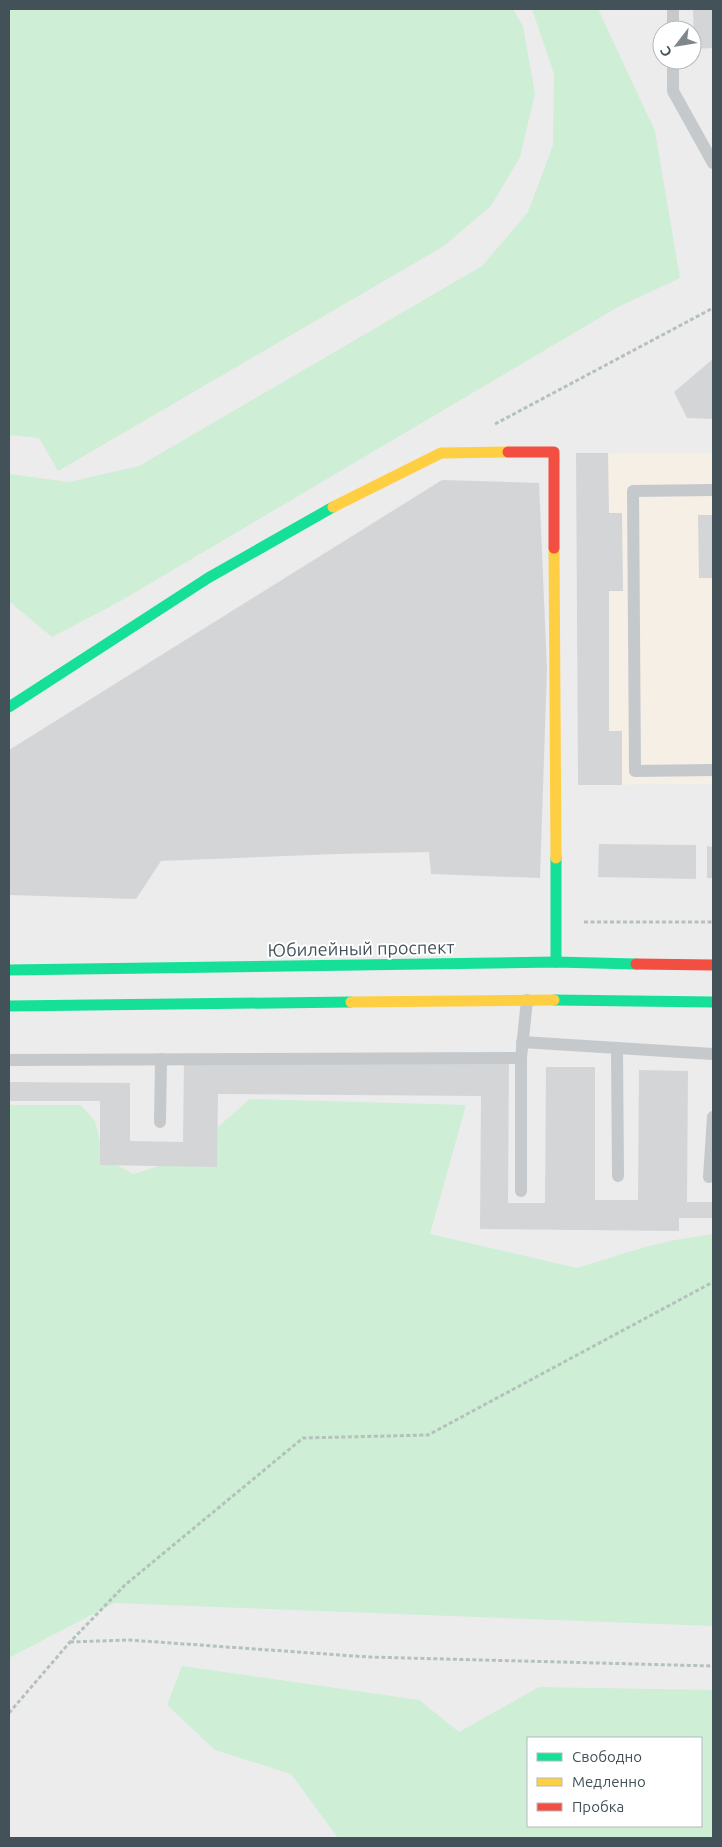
<svg xmlns="http://www.w3.org/2000/svg" width="722" height="1847" viewBox="0 0 722 1847" font-family="Ubuntu,sans-serif">
	<style>
		.commercial { fill: #f5efe6 }
		.green { fill: #ceeed6; fill-rule: evenodd }
		.building { fill: #d4d5d7 }
		.lines { fill: none; stroke-linecap: round; stroke-linejoin: round }
		.path { stroke: #b3c2bb; stroke-width: 3; stroke-dasharray: 4 2.5; stroke-linecap: butt }
		.lane { stroke: #c5c9cc; stroke-width: 12 }
		.fast { stroke: #16e098; stroke-width: 11 }
		.slow { stroke: #ffcf43; stroke-width: 11 }
		.jam { stroke: #f24e42; stroke-width: 11 }
		.labels { text-anchor: middle; dominant-baseline: central; stroke-width: 4; stroke-linejoin: round; paint-order: stroke }
		.street-label { font-size: 18px; fill: #435159; stroke: #fff }
	</style>
	<rect width="100%" height="100%" fill="#edecec"/>
	<polygon class="commercial" points="576,453 713,453 713,784 578,785"/>
	<g class="green">
		<polygon points="9,9 513,9 523,26 535,94 520,157 491,206 444,246 58,471 39,438 9,435"/>
		<polygon points="532,9 598,9 655,131 680,278 618,307 117,603 52,637 9,601 9,474 69,482 139,466 482,266 528,212 553,145 554,74"/>
		<polygon points="250,1099 466,1105 430,1234 577,1268 645,1247 675,1240 713,1234 713,1626 114,1603 9,1658 9,1105 81,1105 95,1121 104,1158 133,1174 181,1159"/>
		<path d="M182,1666L419,1700L459,1732L539,1687L713,1690V1838H338L291,1774L215,1750L167,1705ZM528,1738H701V1826H528Z"/>
	</g>
	<g class="building">
		<polygon points="693,9 713,9 713,48 694,49"/>
		<polygon points="713,359 713,419 687,418 674,392"/>
		<polygon points="576,453 608,453 609,513 622,513 623,591 609,591 609,731 622,731 622,785 578,785"/>
		<polygon points="442,480 539,483 547,669 540,878 431,874 429,852 337,854 161,861 136,899 9,895 9,750"/>
		<polygon points="698,515 713,515 713,578 699,578"/>
		<polygon points="599,844 696,845 696,879 598,877"/>
		<polygon points="707,846 713,847 713,878 707,878"/>
		<polygon points="184,1060 509,1063 508,1203 545,1203 546,1067 595,1067 595,1200 638,1200 639,1070 688,1071 687,1202 713,1202 713,1218 679,1218 679,1231 480,1229 481,1096 218,1094 217,1167 100,1165 100,1101 9,1101 9,1082 130,1083 130,1141 183,1142"/>
	</g>
	<g class="lines">
		<g class="path">
			<polyline points="495,424 713,308"/>
			<polyline points="584,922 713,922"/>
			<polyline points="70,1642 129,1640 368,1657 713,1666"/>
			<polyline points="9,1713 70,1642 125,1585 303,1438 428,1435 713,1282"/>
		</g>
		<g class="lane">
			<polyline points="673,30 673,9"/>
			<polyline points="673,60 673,91 713,163"/>
			<polyline points="713,490 633,491 635,771 713,770"/>
			<polyline points="522,1042 713,1054"/>
			<polyline points="617,1048 618,1176"/>
			<polyline points="521,1058 521,1191"/>
			<polyline points="9,1060 521,1058 527,1000"/>
			<polyline points="160,1122 161,1059"/>
			<polyline points="709,1177 713,1117"/>
		</g>
		<g class="fast">
			<polyline points="9,707 208,578 333,507"/>
			<polyline points="556,858 556,962"/>
			<polyline points="9,970 556,962 636,964"/>
			<polyline points="554,1000 713,1002"/>
			<polyline points="9,1006 351,1002"/>
		</g>
		<g class="slow">
			<polyline points="333,507 441,453 508,452"/>
			<polyline points="554,548 556,858"/>
			<polyline points="351,1002 554,1000"/>
		</g>
		<g class="jam">
			<polyline points="508,452 554,452 554,548"/>
			<polyline points="636,964 713,965"/>
		</g>
	</g>
	<g class="labels">
		<g class="street-label">
			<text transform="translate(361 948) rotate(-1)">Юбилейный проспект</text>
		</g>
	</g>
	<rect width="722" height="1847" fill="none" stroke="#435159" stroke-width="20"/>
	<rect x="527" y="1737" width="175" height="90" fill="#ffffff" stroke="#b4b9bd"/>
	<rect x="537" y="1753" width="25" height="8" fill="#16e098" stroke="#b4b9bd"/>
	<text x="572" y="1762" font-size="15" fill="#435159">Свободно</text>
	<rect x="537" y="1778" width="25" height="8" fill="#ffcf43" stroke="#b4b9bd"/>
	<text x="572" y="1787" font-size="15" fill="#435159">Медленно</text>
	<rect x="537" y="1803" width="25" height="8" fill="#f24e42" stroke="#b4b9bd"/>
	<text x="572" y="1812" font-size="15" fill="#435159">Пробка</text>
	<g transform="translate(677 45) rotate(239)"><circle r="24" fill="#ffffff" stroke="#b4b9bd"/>
	<path d="M0-4L9 19L0 12L-9 19Z" fill="#7e878c"/>
	<text y="-8" font-size="14" font-weight="bold" text-anchor="middle" fill="#435159">С</text>
	</g>
</svg>
